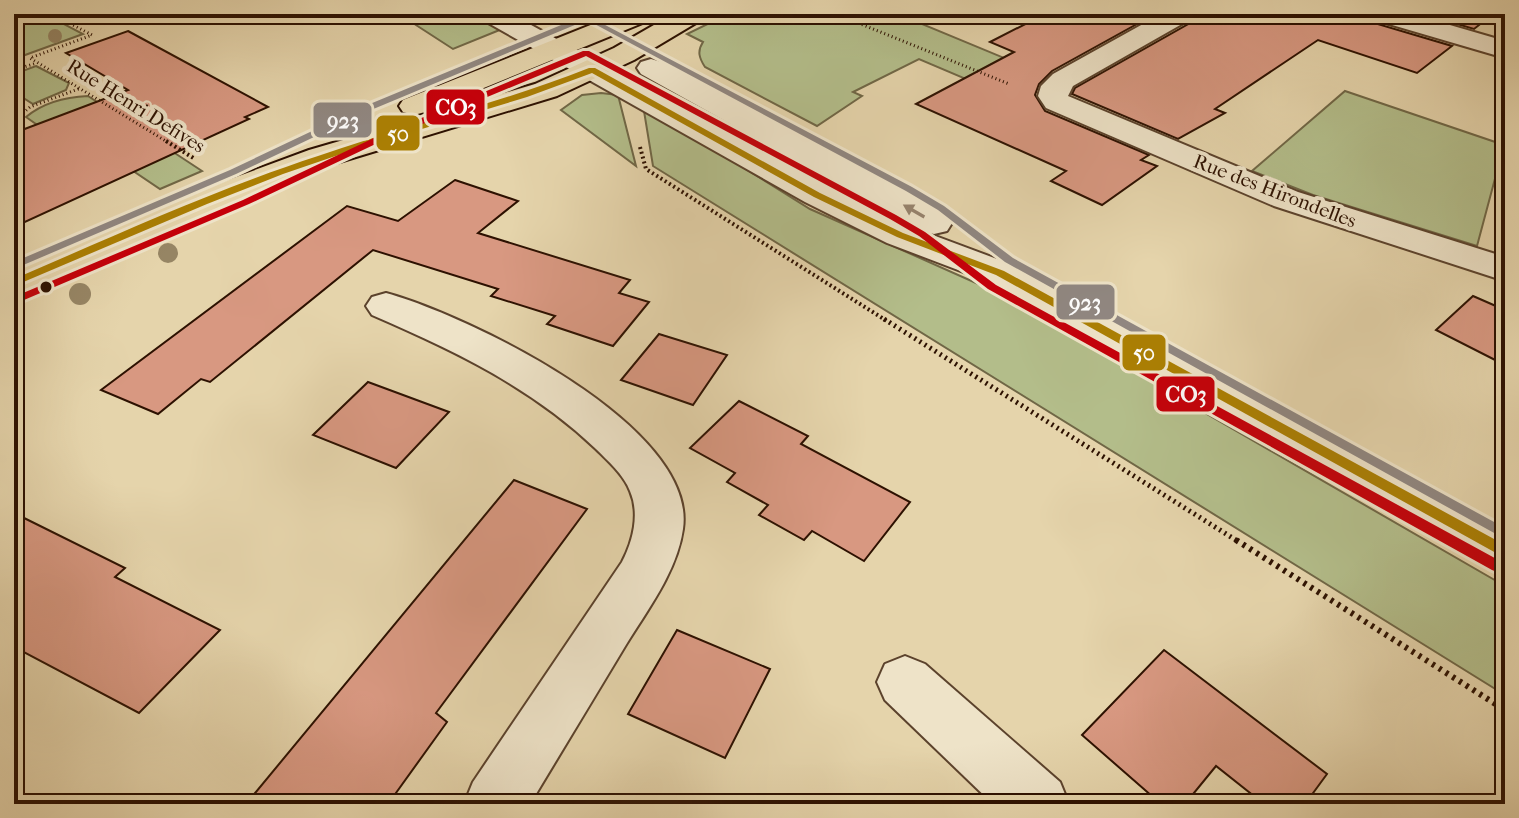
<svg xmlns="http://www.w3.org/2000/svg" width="1519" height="818" viewBox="0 0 1519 818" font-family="'IM FELL French Canon',serif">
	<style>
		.green { fill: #b3bd8a; stroke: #706746; stroke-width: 2 }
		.building { fill: #d89881; stroke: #2d1101; stroke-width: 2 }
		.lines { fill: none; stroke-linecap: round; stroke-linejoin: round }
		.minor-casing { stroke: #5b422c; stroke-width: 4 }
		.major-casing { stroke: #2d1101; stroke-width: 4 }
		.path-far3 { stroke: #2d1101; stroke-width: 3; stroke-dasharray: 1 3; stroke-linecap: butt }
		.path-far2 { stroke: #2d1101; stroke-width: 4; stroke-dasharray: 2 3; stroke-linecap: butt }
		.path-far1 { stroke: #2d1101; stroke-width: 5; stroke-dasharray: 2 4; stroke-linecap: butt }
		.path { stroke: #2d1101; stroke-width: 6; stroke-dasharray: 3 5; stroke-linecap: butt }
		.minor { fill: #eee3c8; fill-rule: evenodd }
		.major { fill: #e5d4ab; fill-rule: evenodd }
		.bus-1-casing { stroke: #eee3c8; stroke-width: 6 }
		.bus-2-casing { stroke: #eee3c8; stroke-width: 6 }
		.bus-3-casing { stroke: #eee3c8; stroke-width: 6 }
		.bus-1 { fill: #ab7f03; fill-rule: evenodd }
		.bus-2 { fill: #c5000a; fill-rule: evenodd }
		.bus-3 { fill: #908781; fill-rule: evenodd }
		.tree { fill: #968564 }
		.oneway { fill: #97846e }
		.bus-dot { fill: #2d1101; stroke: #eee3c8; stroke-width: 3 }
		.labels { text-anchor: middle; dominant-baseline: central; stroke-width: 8; stroke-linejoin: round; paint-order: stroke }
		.far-street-label { font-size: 20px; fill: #2d1101; stroke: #eee3c8 }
		.line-badge { stroke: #eee3c8; stroke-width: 3 }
		.badge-label { font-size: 22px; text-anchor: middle; font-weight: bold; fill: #fff }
	</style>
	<rect width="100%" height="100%" fill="#e5d4ab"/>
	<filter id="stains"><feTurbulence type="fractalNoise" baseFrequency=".0025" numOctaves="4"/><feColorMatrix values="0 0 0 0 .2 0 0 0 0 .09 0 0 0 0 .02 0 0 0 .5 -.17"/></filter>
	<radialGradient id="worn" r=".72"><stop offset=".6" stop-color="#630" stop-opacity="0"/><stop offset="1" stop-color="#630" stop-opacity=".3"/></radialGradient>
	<g class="green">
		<polygon points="14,14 45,14 83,34 14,59"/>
		<polygon points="399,14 475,14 502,29 453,49"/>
		<path d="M728,14H923L929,16L917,22L1038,72L1001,94L919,59L853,92L862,96L817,126L705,67C699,58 697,51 703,42L687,34Z"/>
		<polygon points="36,66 69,83 66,90 33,104 14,92 14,74"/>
		<polygon points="1345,91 1504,145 1477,246 1313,195 1252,171"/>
		<polygon points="601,93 618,95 636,166 561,110 582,95"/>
		<path d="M88,96L202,171L160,189L71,129L53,136L26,117C44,102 65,97 88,96Z"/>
		<polygon points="643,105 810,209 994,291 1505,586 1505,695 653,166"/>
	</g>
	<g class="building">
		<polygon points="1045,14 1155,14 1052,71 1039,84 1035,95 1045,111 1149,155 1141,160 1157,166 1102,205 1051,181 1066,171 916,104 1014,52 990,42"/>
		<polygon points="1196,14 1368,14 1374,23 1452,46 1417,73 1318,40 1215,109 1225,113 1178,139 1072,94 1075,88 1190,23"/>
		<polygon points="1423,14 1493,14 1474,29"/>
		<polygon points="128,31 268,107 245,117 249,119 14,227 14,133 128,90 66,53"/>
		<polygon points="455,180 518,201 478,233 630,280 619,293 649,302 613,346 547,324 555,316 491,296 498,289 373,250 210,382 201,379 158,414 101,390 347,206 398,221"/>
		<polygon points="1473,296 1505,310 1505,365 1436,330"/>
		<polygon points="659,334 727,355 693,405 621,380"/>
		<polygon points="368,382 449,412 396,468 313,435"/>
		<polygon points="739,401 808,436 801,444 910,502 864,561 812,531 804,540 759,515 768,505 727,482 735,473 690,448"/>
		<polygon points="514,480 587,509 436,713 447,722 388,804 246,804"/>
		<polygon points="14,513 125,568 115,577 220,630 139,713 14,647"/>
		<polygon points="677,630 770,669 725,758 628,714"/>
		<polygon points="1164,650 1327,774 1305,804 1264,804 1216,766 1185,804 1161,804 1082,735"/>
	</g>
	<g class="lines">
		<g class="minor-casing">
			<g id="minor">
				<polygon points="479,14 511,14 829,188 921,230 641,74 637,68 641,62 651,59 661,62 947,215 952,223 947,231 934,234 922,231 1013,265 1505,528 1505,573 1487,567 987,281 887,243 805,202 483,20"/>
				<polygon points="1161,14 1193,14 1189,20 1073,86 1068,96 1298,192 1505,257 1505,281 1274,206 1046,108 1038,96 1041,86 1053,74"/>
				<polygon points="1371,14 1412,14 1505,41 1505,58 1375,20"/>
				<path d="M386,293C467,315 698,426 683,529C677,572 646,612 624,648C593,700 561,752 530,804H464L473,782L622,562C633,541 640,514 630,491C624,475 608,461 596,449C531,387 453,350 372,315L366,306L372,297Z"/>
				<polygon points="905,656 925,664 1060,782 1069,804 993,804 885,700 877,682 885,664"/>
			</g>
		</g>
		<g class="major-casing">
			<g id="major">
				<polygon points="618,14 654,14 650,20 425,112 414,115 403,112 399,106 403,100"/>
				<polygon points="673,14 705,14 701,20 634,60 557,96 333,164 252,194 14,295 14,269 228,180 309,150 535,84 614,48"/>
			</g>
		</g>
		<g class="path-far3">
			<polyline points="52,14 92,35 30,58 169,143"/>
			<polyline points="836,14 1009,84"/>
			<polyline points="14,70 37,63"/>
			<polyline points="14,121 30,107 81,88"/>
		</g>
		<g class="path-far2">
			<polyline points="166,141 195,159"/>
			<polyline points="640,147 646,169 887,321"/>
		</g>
		<polyline class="path-far1" points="884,319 1239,542"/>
		<polyline class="path" points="1236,540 1505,710"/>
		<use href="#minor" class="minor"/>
		<use href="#major" class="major"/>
		<g class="bus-1-casing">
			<path id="bus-1" d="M589,68H595L820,193L903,233L1004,271L1505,545V558L996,275L897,237L814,197L592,73L527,97L356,149L283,174L207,204L14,286V279C114,236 214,190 318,156C408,125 500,103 589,68Z"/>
		</g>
		<g class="bus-2-casing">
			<polygon id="bus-2" points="583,51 589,51 896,215 925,232 996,285 1502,562 1504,566 1502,570 1497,572 1492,570 988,289 919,236 890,219 586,56 384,140 249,204 24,300 20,301 15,298 16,296 243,200 378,136"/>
		</g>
		<g class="bus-3-casing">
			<polygon id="bus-3" points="590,17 912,187 944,206 1013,258 1505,528 1505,539 1005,262 938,210 906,191 589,21 582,22 371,110 236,174 14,269 14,262 230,170 365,106 578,18"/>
		</g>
		<use href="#bus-1" class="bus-1"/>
		<use href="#bus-2" class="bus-2"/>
		<use href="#bus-3" class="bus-3"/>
	</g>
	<g class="tree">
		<circle cx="55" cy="36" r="7"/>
		<circle cx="168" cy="253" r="10"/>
		<circle cx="80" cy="294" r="11"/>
	</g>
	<defs><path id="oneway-solid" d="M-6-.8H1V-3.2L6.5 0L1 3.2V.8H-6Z" transform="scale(2)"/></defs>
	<use class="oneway" href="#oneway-solid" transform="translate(914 211) rotate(-150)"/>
	<circle class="bus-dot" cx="46" cy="287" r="7"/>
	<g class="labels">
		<g class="far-street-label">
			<text transform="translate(136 106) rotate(32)">Rue Henri Defives</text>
			<text transform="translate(1275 191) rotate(21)">Rue des Hirondelles</text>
		</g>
	</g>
	<g class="line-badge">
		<rect x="425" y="88" width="61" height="38" rx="8" fill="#c5000a"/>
		<rect x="312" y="101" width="61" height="38" rx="8" fill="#908781"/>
		<rect x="375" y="114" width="46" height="38" rx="8" fill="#ab7f03"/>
		<rect x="1055" y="283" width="61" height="38" rx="8" fill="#908781"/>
		<rect x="1121" y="333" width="46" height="39" rx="8" fill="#ab7f03"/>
		<rect x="1155" y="375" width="61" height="38" rx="8" fill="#c5000a"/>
	</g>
	<g class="badge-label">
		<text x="456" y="115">CO3</text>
		<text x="343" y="128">923</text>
		<text x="398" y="141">50</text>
		<text x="1085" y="310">923</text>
		<text x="1144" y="360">50</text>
		<text x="1186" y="402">CO3</text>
	</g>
	<rect width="1519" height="818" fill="none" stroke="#e5d4ab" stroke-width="48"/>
	<rect x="16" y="16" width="1487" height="786" fill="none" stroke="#2d1101" stroke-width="4"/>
	<rect x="24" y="24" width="1471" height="770" fill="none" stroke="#2d1101" stroke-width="2"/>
	<rect width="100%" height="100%" filter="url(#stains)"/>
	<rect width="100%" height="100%" fill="url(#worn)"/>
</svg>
